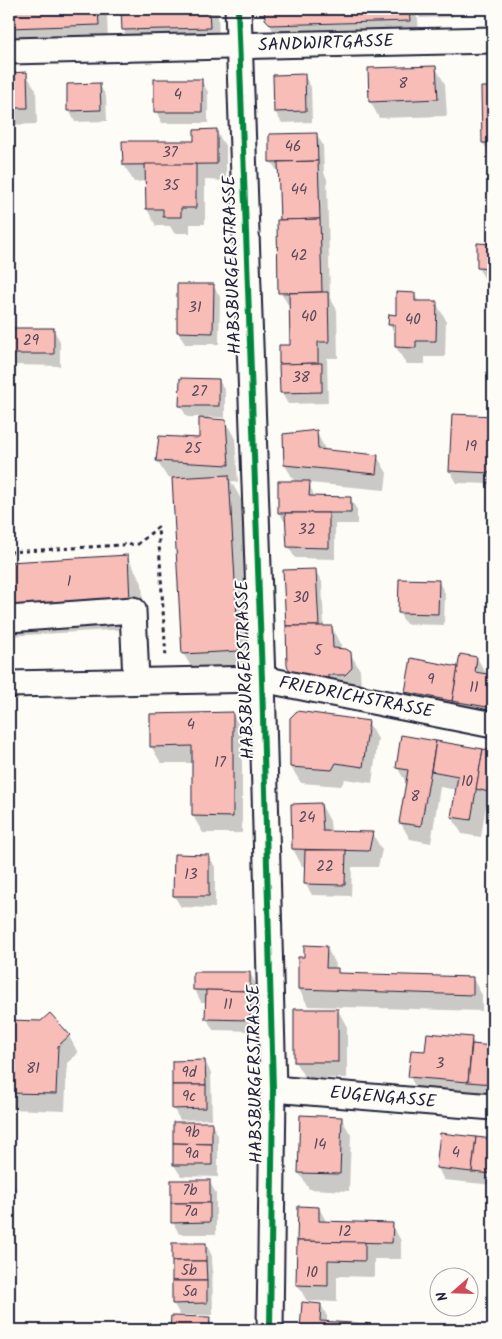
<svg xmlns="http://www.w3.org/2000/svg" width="502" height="1339" viewBox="0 0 502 1339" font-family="Kalam,sans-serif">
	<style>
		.shadow { fill: #0003 }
		.building { fill: #f9bdb8; stroke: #22223b }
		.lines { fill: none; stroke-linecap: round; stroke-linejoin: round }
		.minor-casing { stroke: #22223b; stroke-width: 29 }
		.path { stroke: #22223b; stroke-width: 3; stroke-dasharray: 4 4; stroke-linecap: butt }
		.minor { stroke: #fdfcf7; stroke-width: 25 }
		.cycleway-casing { stroke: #fdfcf7; stroke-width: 9 }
		.cycleway { stroke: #00873e; stroke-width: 6 }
		.labels { text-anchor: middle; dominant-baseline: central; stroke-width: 4; stroke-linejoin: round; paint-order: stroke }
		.number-label { font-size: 15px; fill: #58495a }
		.street-label { font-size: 18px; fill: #22223b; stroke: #fdfcf7 }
	</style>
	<rect width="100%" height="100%" fill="#fdfcf7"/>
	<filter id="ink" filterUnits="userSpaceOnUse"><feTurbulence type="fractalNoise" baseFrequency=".02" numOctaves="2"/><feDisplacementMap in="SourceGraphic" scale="10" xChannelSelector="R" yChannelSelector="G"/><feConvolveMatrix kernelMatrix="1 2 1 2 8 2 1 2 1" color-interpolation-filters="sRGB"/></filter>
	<g filter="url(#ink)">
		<g class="shadow">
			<polygon points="9,9 103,9 107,15 108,42 19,45 13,36 14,42 9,42"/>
			<polygon points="123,9 147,9 147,12 182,12 182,9 218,9 219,44 133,46 123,29"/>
			<polygon points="265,9 412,9 418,19 419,37 276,36 266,18"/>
			<polygon points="415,9 453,9 453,17 420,18"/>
			<polygon points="436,68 445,84 447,116 379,118 370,101"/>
			<polygon points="9,74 26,74 36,90 37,124 9,125"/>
			<polygon points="304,75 311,87 312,122 282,123 275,112"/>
			<polygon points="201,80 208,92 208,123 162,123 156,111"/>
			<polygon points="99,84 106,96 107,121 75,122 69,110"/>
			<polygon points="482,88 493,88 493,154 490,154 483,143"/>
			<polygon points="216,131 226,147 226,181 205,180 205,224 190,224 190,233 174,233 170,226 156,226 147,209 147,181 134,182 124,165 195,142"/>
			<polygon points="316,134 323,145 324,173 327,179 330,298 337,310 338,358 327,358 328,403 288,404 281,392 291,346 291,309 280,292 279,173 271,162"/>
			<polygon points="479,245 493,245 493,280 485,279 478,268"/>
			<polygon points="178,285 213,285 220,297 219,344 185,344 178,332"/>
			<polygon points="414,294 419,302 436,303 446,320 445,357 425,357 425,364 406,364 396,347 396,336 389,324"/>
			<polygon points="9,329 53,329 60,341 60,366 14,365 9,356"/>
			<polygon points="219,380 225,391 225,418 209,417 209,420 225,421 235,438 238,482 231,481 243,503 254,677 199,680 183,653 173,478 167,477 157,461 201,439 200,417 187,417 180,405"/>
			<polygon points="453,415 493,417 493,484 457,483 450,471"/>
			<polygon points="316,431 326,451 377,456 387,473 385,490 309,483 315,498 350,498 357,510 357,524 335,524 335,559 295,558 288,546 286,524 279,512 295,482 285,465"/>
			<polygon points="127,556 142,583 145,628 9,636 9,563"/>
			<polygon points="315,570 322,582 324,627 332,627 341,644 341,650 350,653 360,670 361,686 355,692 304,691"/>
			<polygon points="438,581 445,593 444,625 406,624 399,613"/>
			<polygon points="477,658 487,675 493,676 493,723 413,704 406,692 412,660 458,668"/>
			<polygon points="232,713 242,730 242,833 203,833 193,816 193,763 161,763 151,746"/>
			<polygon points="368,722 378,739 372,783 345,779 341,786 301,783 291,767"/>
			<polygon points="402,736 493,753 493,807 486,805 481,837 462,834 452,817 457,790 440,787 431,843 410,839 400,822 407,784 397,767"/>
			<polygon points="321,804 330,821 331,832 372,833 382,850 378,867 352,867 351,896 312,895 305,883 306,866 302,866 293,849"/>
			<polygon points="209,856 215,867 215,908 181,907 174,896"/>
			<polygon points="326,947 336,964 335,970 341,975 473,979 482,995 482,1011 308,1006 299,989 300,958 305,959"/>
			<polygon points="250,973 256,985 256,1031 213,1030 207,1019 207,1002 201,1002 195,990"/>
			<polygon points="338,1010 347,1027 347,1078 305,1078 295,1062"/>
			<polygon points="9,1021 41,1022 69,1036 78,1053 67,1063 65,1111 9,1109"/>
			<polygon points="471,1038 476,1046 493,1047 493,1100 419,1094 410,1077 426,1053"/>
			<polygon points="205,1061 211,1073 212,1119 180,1120 173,1108"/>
			<polygon points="341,1118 351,1135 349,1191 309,1189 299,1173"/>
			<polygon points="211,1123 218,1135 218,1177 181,1176 174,1165"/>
			<polygon points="441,1135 493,1140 493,1185 444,1180 438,1168"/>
			<polygon points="9,1172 18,1193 10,1196 13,1208 9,1209"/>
			<polygon points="209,1181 216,1193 216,1234 179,1234 173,1222"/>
			<polygon points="319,1208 327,1223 392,1224 401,1241 401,1259 374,1259 374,1277 337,1276 337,1302 307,1301 297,1284"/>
			<polygon points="206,1244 212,1256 213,1315 180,1315 173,1303"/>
			<polygon points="303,1304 321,1305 327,1316 327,1323 367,1325 370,1330 301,1330"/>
			<polygon points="172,1317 209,1318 216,1330 172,1330"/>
		</g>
		<g class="building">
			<polygon points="9,9 98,9 99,25 9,28"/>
			<polygon points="121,9 139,9 139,11 209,9 210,28 122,30"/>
			<polygon points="264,9 409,9 410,21 271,25 265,19"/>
			<polygon points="436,66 438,99 369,102 368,68"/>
			<polygon points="27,72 28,108 9,108 9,73"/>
			<polygon points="493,72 493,143 482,143 481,87 493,87"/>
			<polygon points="305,74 306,111 274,112 273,75"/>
			<rect x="154" y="79" width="48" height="33"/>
			<polygon points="100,83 101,110 67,111 67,84"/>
			<polygon points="217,129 217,164 123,165 122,141 194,141 194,130"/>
			<polygon points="317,133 318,161 269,162 269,134"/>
			<polygon points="318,161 320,219 280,220 278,162"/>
			<polygon points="145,164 196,164 196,208 181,208 181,217 163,217 163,209 146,209"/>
			<polygon points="320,219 322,292 278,293 277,220"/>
			<polygon points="477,243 493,244 493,269 477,268"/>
			<polygon points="177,284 214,284 213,333 177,332"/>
			<polygon points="322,292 328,292 329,342 318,342 318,363 279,364 279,345 290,345 289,293"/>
			<polygon points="396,292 415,293 415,301 437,301 436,341 416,341 416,348 395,347 395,325 388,325 389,314 396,315"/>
			<rect x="9" y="328" width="45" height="26"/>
			<polygon points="318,363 322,363 322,392 280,393 279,364"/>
			<polygon points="180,378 219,379 219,406 179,406"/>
			<polygon points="452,414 493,416 491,473 449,471"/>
			<polygon points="199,418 226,420 229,465 156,461 159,436 199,438"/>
			<polygon points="317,430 318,449 378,455 376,474 284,465 283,434"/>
			<polygon points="229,475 239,651 182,654 172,478"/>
			<polygon points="278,481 310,481 309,496 351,497 351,513 278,513"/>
			<polygon points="285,513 329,513 329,548 287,547"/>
			<polygon points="128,555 130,602 9,609 9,562"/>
			<polygon points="316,569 319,626 286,626 283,570"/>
			<polygon points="399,579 439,580 438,614 398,613"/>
			<polygon points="286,626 332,626 333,648 346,649 351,652 352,668 345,675 328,675 328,679 293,675 287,666"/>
			<polygon points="460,654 477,657 475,672 493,675 493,708 452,701"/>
			<polygon points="411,658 458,667 452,701 405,692"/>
			<polygon points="297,711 369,721 363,767 336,763 332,770 290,767 290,718"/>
			<polygon points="233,712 233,817 192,816 192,746 150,747 150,714"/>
			<polygon points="401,735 436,741 421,826 399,823 408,770 396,768"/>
			<polygon points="436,741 483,749 471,820 451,817 458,776 431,771"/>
			<polygon points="483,749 493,751 493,793 476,789"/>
			<polygon points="321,803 323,831 373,832 369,851 292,849 291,804"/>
			<polygon points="305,850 346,850 345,885 304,884"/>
			<polygon points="174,854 209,855 209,896 173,896"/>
			<polygon points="304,945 327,946 326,968 338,968 338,973 473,977 473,995 298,989 298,957 304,957"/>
			<polygon points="193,972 250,972 250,991 193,990"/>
			<polygon points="206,990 250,991 250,1020 205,1019"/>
			<rect x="294" y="1009" width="44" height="53"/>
			<polygon points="50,1013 70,1035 58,1046 56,1094 9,1093 9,1020 41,1021"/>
			<polygon points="427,1033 472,1037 468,1082 408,1077 411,1050 425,1051"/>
			<polygon points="472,1044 493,1046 493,1084 468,1082"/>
			<polygon points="205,1060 206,1085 172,1085 172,1061"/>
			<polygon points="172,1085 206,1085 206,1108 172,1109"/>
			<polygon points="300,1115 342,1117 340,1174 298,1173"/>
			<polygon points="173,1122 212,1122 212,1144 173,1143"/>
			<polygon points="440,1133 476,1137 472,1172 436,1168"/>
			<polygon points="476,1137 493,1139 493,1174 472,1172"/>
			<polygon points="173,1143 212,1144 212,1165 173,1165"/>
			<rect x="171" y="1180" width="39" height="23"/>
			<polygon points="171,1203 210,1203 210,1222 171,1223"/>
			<polygon points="298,1206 319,1207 319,1221 393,1223 392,1243 297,1241"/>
			<polygon points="297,1241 365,1242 365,1261 328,1260 328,1286 296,1285"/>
			<rect x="172" y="1243" width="34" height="18"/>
			<polygon points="172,1261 206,1261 207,1281 172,1281"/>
			<polygon points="172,1281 207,1281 207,1303 172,1304"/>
			<polygon points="302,1302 321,1304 320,1321 368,1324 367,1330 300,1330"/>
			<polygon points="171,1316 210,1317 209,1330 170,1330"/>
		</g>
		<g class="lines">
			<g class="minor-casing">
				<g id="minor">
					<polyline points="238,9 262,679 273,1089 270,1330"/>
					<polyline points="9,51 493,40"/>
					<polyline points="9,619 133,610 136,681"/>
					<polyline points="9,684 262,679 493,725"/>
					<polyline points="273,1089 493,1107"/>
				</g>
			</g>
			<polyline class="path" points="9,552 138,544 158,527 166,659"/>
			<use href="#minor" class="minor"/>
			<g class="cycleway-casing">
				<polyline id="cycleway" points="238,9 262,679 273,1089 270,1330"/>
			</g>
			<use href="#cycleway" class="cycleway"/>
		</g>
	</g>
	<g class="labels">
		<g class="number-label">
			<text x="403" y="84">8</text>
			<text x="178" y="95">4</text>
			<text x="293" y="147">46</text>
			<text x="170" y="153">37</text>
			<text x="171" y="186">35</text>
			<text x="299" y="190">44</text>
			<text x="299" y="256">42</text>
			<text x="195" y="308">31</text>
			<text x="309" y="317">40</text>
			<text x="413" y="320">40</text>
			<text x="31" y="341">29</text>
			<text x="301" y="378">38</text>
			<text x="199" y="392">27</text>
			<text x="471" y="447">19</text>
			<text x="193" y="449">25</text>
			<text x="307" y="530">32</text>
			<text x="69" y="582">1</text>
			<text x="301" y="598">30</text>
			<text x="318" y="651">5</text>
			<text x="431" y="680">9</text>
			<text x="474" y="688">11</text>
			<text x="191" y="725">4</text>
			<text x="220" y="763">17</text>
			<text x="467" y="782">10</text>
			<text x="415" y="797">8</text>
			<text x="307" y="818">24</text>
			<text x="325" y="867">22</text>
			<text x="191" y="875">13</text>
			<text x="228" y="1005">11</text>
			<text x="440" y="1064">3</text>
			<text x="33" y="1069">81</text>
			<text x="189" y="1073">9d</text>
			<text x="189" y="1097">9c</text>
			<text x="192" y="1133">9b</text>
			<text x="320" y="1145">14</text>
			<text x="456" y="1153">4</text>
			<text x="192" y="1154">9a</text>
			<text x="190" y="1191">7b</text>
			<text x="191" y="1212">7a</text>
			<text x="345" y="1232">12</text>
			<text x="189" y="1271">5b</text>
			<text x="312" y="1273">10</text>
			<text x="190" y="1292">5a</text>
		</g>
		<g class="street-label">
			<text transform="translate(326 44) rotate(-2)">SANDWIRTGASSE</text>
			<text transform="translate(233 265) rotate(-92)">HABSBURGERSTRASSE</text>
			<text transform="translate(246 670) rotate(-92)">HABSBURGERSTRASSE</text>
			<text transform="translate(356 698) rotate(11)">FRIEDRICHSTRASSE</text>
			<text transform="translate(256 1074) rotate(-91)">HABSBURGERSTRASSE</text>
			<text transform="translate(383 1098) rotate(5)">EUGENGASSE</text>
		</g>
	</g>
	<rect width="502" height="1339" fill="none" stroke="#fdfcf7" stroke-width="30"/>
	<rect x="15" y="15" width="472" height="1309" fill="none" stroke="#22223b" stroke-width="2" filter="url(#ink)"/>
	<g transform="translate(454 1292) rotate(250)"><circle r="24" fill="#fdfcf7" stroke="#a5a5ac"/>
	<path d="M0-4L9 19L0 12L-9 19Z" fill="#d1495b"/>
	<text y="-8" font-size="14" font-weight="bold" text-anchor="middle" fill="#22223b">N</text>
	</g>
</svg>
